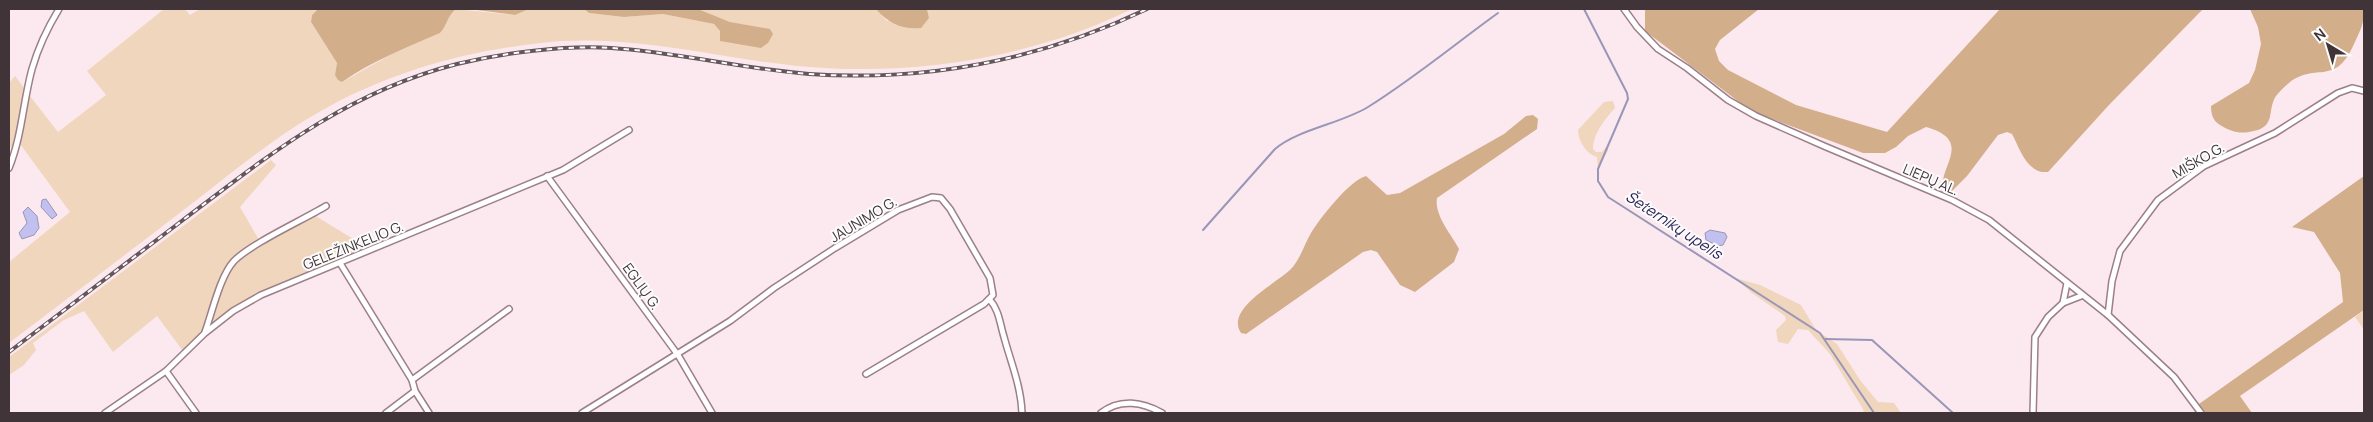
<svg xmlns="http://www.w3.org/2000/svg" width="2373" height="422" viewBox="0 0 2373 422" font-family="Manrope,sans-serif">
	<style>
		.green { fill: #f0d6bc }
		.forest { fill: #d3ae8b }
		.water { fill: #c1c0ee; stroke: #9a96b7 }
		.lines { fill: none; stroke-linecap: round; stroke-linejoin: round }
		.stream { stroke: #9a96b7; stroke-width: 2 }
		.minor-casing { stroke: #9b7f89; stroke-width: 8 }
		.minor { stroke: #fff; stroke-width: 5 }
		.rail-casing { stroke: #64565b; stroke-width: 4 }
		.rail { stroke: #fcfcfc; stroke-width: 2; stroke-dasharray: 5.5; stroke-linecap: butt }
		.labels { text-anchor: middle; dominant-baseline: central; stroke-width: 4; stroke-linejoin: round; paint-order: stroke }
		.street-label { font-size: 14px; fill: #403438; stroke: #fcfcfc }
		.water-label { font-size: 15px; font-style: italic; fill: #281f55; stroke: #fcfcfc }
	</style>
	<rect width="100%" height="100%" fill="#fce9ef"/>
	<g class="green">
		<path d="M164,9H185L190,15L200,9H318L312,15L311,22L337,63L335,75L342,82L392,54L440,33C447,26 447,16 456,9L515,15L529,9H584L589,13L624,17L663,14L714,24L720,31L770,30L730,22L698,9H876L887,21L929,18L927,9H1132C1030,59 910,77 797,66C711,57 628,33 541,43C468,51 394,71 330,106C281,132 238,168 194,202C133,249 71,296 9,343V262L70,212L20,144L30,96L58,132L106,95L87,71Z"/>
		<polygon points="15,76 25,89 20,122 13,150 9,145 9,83"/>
		<path d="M1613,101L1615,108C1605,119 1593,134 1593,149L1596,152H1602L1608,144V150L1598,169L1597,157C1586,154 1578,140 1578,130L1604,102Z"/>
		<path d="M271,160L276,165L240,207L262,245L314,215L368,248C317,269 245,291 204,329C197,336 190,344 183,351L157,316L113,352L84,311L64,320L33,343L36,350L24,365L9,375V357Z"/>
		<polygon points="1735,278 1760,285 1801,305 1816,330 1837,344 1860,380 1878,402 1894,403 1901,413 1864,413 1863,409 1830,354 1808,330 1798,329 1788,344 1778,342 1776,330 1786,320 1785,316 1752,293"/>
		<polygon points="2364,310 2364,330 2355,317"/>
	</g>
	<g class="forest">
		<path d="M318,9H456C447,16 447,26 440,33C406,48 372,61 342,82L338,80L335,75L337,63L311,22L312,15Z"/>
		<polygon points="469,9 529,9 515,15"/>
		<polygon points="584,9 698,9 730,22 770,29 773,34 768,43 761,48 720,41 720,31 714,24 663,14 624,17 589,13"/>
		<path d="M876,9H927L929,18L921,28C902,30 888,23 876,9Z"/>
		<path d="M1645,9H1759L1720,40L1715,49L1719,61L1728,70L1796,105L1887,132L2000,9H2203L2109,105L2048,172C2027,174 2020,149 2012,134L2007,132L1998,135L1967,176L1952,191L1944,190C1936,168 1976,141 1926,127L1908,136L1896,147L1885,153H1863L1751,111L1645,31Z"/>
		<path d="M2250,9H2364C2364,24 2361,29 2354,44C2335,87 2317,62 2290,82C2285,86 2279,92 2276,96C2266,111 2278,128 2249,132C2238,134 2230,131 2220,125C2213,121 2211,114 2211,106L2249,83L2255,70L2261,44L2258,27Z"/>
		<path d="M1533,115L1538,119L1537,129L1437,198C1434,215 1451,234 1459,249L1454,262L1415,292L1400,285L1377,252L1371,250L1363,252L1246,334L1241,333C1225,309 1275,284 1290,270C1300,260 1304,245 1311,233C1320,218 1350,180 1366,176L1387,195L1400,193L1504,134L1526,116Z"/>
		<polygon points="2364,176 2364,310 2240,396 2252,413 2206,413 2199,404 2343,302 2340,273 2314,232 2292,227"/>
	</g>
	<g class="water">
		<polygon points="46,199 57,215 52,219 41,207 42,200"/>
		<polygon points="28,207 37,216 39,228 34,235 22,239 19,233 27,223 23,212"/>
		<polygon points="1710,230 1725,233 1727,237 1723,245 1718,246 1706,240 1705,233"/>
	</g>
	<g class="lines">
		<g class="stream">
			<polyline points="1584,9 1627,93 1628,99 1598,169 1598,181 1608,197 1820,333 1874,413"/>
			<path d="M1203,230L1275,149C1299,129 1340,124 1368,107C1413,79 1455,44 1498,13"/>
			<polyline points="1825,339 1872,340 1953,413"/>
		</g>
		<g class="minor-casing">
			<g id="minor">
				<polyline points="1624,9 1637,27 1658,49 1687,68 1728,100 1756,116 1824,146 1952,200 1989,220 2108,315 2174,377 2201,413"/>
				<path d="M9,168C22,136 23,102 32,69C38,48 48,27 59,9"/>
				<polyline points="547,176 678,355 712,413"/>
				<polyline points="340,263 412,380 415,391 429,413"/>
				<path d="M990,300C999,310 1000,324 1004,337C1011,363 1021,386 1022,413"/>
				<polyline points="2063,303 2067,283"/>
				<polyline points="2108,315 2112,281 2120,251 2158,200 2204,166 2275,133 2338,93 2352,88 2364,91"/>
				<path d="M205,332C212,313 220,276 234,261C252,243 303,220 326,206"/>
				<polyline points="166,371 196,413"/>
				<polyline points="412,380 509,309"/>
				<polyline points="105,413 166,371 205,333 233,311 261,295 563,170 629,130"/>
				<polyline points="386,413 415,391"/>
				<polyline points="582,413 730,321 774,288 835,248 898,210 932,197 941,198 950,209 990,278 993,295 984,304 866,374"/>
				<path d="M1101,413C1120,398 1143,402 1162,413"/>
				<polyline points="2033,413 2035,337 2048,317 2063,303 2081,296"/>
			</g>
		</g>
		<use href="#minor" class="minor"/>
		<g class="rail-casing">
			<path id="rail" d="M9,352C67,308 125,264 183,220C270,154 347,92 457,64C502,53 565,45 611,48C677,52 743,69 809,74C927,82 1040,60 1147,9"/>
		</g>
		<use href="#rail" class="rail"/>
	</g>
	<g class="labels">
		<g class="street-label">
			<text transform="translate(2198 160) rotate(-30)">MIŠKO G.</text>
			<text transform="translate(1931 179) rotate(23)">LIEPŲ AL.</text>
			<text transform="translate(863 219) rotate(-31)">JAUNIMO G.</text>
			<text transform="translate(353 245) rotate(-22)">GELEŽINKELIO G.</text>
			<text transform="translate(642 286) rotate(54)">EGLIŲ G.</text>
		</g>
		<g class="water-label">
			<text transform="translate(1674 225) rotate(33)">Šeternikų upelis</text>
		</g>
	</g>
	<rect width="2373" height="422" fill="none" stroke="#403438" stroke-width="20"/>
	<g transform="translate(2328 45) rotate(322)" stroke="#fcfcfc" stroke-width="4" paint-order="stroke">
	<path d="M0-4L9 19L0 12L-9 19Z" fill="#403438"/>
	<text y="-8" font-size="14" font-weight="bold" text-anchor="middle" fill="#403438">N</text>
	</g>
</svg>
